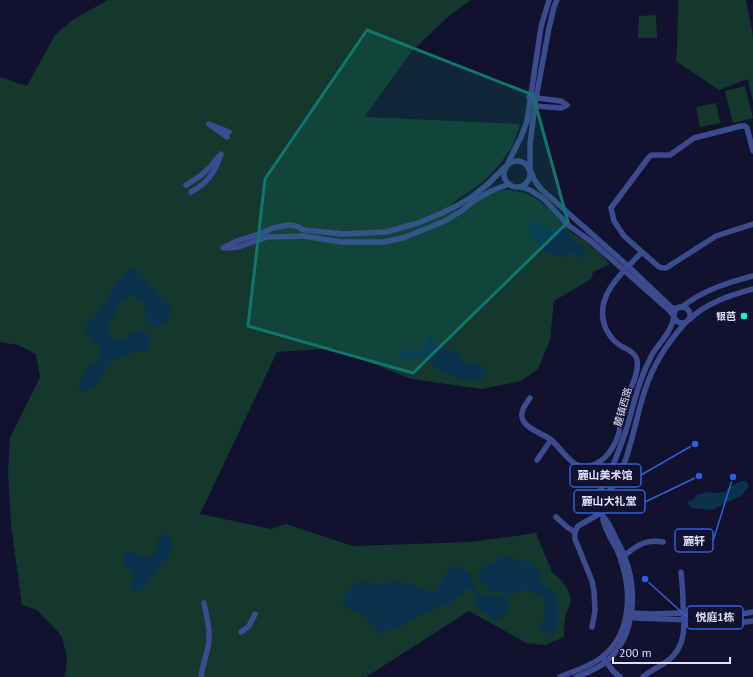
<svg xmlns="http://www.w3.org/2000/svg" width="753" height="677" viewBox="0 0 753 677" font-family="'PT Sans','Noto Sans SC',sans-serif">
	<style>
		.green { fill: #14382e }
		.water { fill: #09324e }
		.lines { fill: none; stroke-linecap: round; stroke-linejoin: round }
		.minor { stroke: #3b4b8e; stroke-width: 5.5 }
		.marked { fill: #0f766e; fill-opacity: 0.2; stroke: #0f766e; stroke-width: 3; stroke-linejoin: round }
		.poi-dot { fill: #09ffdf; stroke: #11132e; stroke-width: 1.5 }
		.labels { text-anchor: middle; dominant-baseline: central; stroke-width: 3; stroke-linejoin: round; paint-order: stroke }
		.poi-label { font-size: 10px; font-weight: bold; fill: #dde1ff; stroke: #11132e; text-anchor: end }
		.street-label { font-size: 10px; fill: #dde1ff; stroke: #11132e }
		.leader { fill: none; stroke: #305ddc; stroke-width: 1.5 }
		.callout-dot { fill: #305ddc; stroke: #11132e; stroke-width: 1.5 }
		.callout { fill: #11132e; stroke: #305ddc; stroke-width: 1.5 }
		.callout-label { font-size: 11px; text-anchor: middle; font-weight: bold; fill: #dde1ff }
	</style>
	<rect width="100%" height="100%" fill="#11132e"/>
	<g class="green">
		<path d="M108,0H471L450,15L412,51L364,117L520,124L512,147L497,167L486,179L474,188L452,203L459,215C467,209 474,202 481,198C506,184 529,190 549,209C555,215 561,222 568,229C574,235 583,239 591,244C598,250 604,257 610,264L593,272L591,279L554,301L550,340L538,369L521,381L482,389L411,379L335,348L277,352L200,514L271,529L286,524L353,546L471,542L536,533L552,572L562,581L569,592L571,602L566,613L564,627V637L545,645L526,643L469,611L366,677H64L66,671L67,657L62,637L51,624L37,610L22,605L11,524L8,471L10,438L40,377L36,354L18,345L0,342V77L27,86L55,35L74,19Z"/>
		<path d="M678,0H746L753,36V102L748,79L719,90L676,61C678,44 677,29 678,13C678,8 679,4 678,0Z"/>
		<polygon points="656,15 657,38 638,38 639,16"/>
		<polygon points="745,86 753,118 733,123 725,91"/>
		<polygon points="716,103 720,123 700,127 696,107"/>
	</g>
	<g class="water">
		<polygon points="532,221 538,221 543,227 559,227 566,231 573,240 581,246 586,254 583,260 578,256 573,253 570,254 565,257 560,257 546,253 530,234 528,226"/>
		<path d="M131,268L135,269C142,275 147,283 154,290C158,295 165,298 168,303C174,311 167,324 160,327C155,326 150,325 147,320C144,316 146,312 145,308C144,298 133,293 124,298C118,301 118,310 114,316C112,319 109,322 108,326C106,333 114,341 120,340C128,339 132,331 139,331C147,331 152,339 149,346C147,354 140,351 134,352C129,353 119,357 114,360C108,364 105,370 101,376C96,384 88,396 78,389C82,383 81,376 85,372C88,368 94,365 97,361C108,348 91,339 84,330L85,327L101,309L117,283Z"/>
		<path d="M430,334L441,348L448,349L456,352C465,369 465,361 479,366C482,366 485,369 488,370L483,377L474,380L464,381L437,368L425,359L416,358H409L404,362L399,359L398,352L422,349L427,342L428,335Z"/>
		<polygon points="742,481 746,481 749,486 741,496 711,510 692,508 687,502 693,500 696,496 700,494 708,492 713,493 725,492 729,487"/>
		<path d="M162,534C174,536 174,546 169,555L141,590C137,592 135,593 132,589L131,586L134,576C131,571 126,568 122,563C123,539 138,561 148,557C162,553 153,539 162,534Z"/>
		<path d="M503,556C515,556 517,565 531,561L541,573L538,578C543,586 551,591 558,598L557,627L553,634L545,633L540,630L546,610L544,600L537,594L529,591L523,590L514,594H504L497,590L493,592C484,587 480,584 478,574C484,562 495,565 503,556Z"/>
		<path d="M458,566L470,574L472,582L479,595C487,597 498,597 506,598C514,607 505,618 495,620L478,608L476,603V595L472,589L465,590L460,595L452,601L441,607L419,615L407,624L380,633C372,629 371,619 365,616C357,611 348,612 343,603L348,590L354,584L361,582L384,585L399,581L416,586L426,591H436C442,584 444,574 450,567Z"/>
	</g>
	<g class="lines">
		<g class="minor">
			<polyline points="557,0 554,7 549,28 536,98 530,144 530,170 535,181 541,189 628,266 672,308 676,308 679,307"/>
			<polygon points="529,97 561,101 567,105 561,108 535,106"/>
			<polyline points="227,137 209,124 229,132"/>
			<polyline points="753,151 747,128 745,126 741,126 694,138 670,155 652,155 649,157 611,208 614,221 624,236 659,267 663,268 666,268 716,236 753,224"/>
			<circle cx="517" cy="174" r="13"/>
			<polyline points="508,163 521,137 527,121 541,27 549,0"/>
			<path d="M186,185C200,177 209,170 218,157"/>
			<path d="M521,187L530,190L544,199L568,225L592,242L671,312L674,316C672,331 661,341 653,353C651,356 650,360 648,363C638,383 634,403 628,424C623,441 616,458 609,475C606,482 597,492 597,499C596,508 603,516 608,523C611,528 614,534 616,539C619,544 622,550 624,555C638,590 636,636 606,662C597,669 586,673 576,677"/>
			<path d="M191,192C208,183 215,172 221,154"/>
			<polyline points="223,248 237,241 265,232 273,228 288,225 296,226 304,230 343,234 386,232 418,223 442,213 458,205 473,196 488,184 505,167"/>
			<polyline points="227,248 238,247 267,237 303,236 341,242 384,242 403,238 445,221 461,211 475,200 491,191 509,184"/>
			<circle cx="682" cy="315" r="8"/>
			<path d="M682,307C703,290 727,283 753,276"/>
			<path d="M690,319C706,303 731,295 753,289"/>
			<path d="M530,398C526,404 519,412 523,420C526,428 542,434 550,439C562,448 573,472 590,466C598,464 603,460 608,454C614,447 619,436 620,427C620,422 619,417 620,412C625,397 640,377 637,360C635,351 624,349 617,343C612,340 609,334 606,329C592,297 623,272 642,252"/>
			<polyline points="537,460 551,440"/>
			<path d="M598,506C603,499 608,493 613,486C617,479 621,472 624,464C633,440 637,414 645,390C653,365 668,342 686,322"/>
			<polyline points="556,517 567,527 575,532"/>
			<path d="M622,557C637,546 644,539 663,542"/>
			<polyline points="629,614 632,613 654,614 679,613 728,616 753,612"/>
			<polyline points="629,616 635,618 691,620 722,625 753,621"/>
			<polyline points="592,627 595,611 594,591 592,581 575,539 575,532 578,526 601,513"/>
			<polyline points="241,632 249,626 255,614"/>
			<polyline points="604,659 613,671 620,677"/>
			<path d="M201,677C202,667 206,657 208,647C211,632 207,618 204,603"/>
			<path d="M560,677C574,671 590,667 602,657C630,636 632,595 622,564C620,555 616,547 611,539C608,532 604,526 603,519"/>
			<path d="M643,677C652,669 665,665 673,656C687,641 684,621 683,603C683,592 682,582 681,572"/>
		</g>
	</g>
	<path class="marked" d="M367,30L533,95L568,222L413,373L248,326L265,179Z"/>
	<circle class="poi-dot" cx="744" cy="316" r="4"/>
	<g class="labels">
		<g class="poi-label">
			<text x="736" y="316">银芭</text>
		</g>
		<g class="street-label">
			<text transform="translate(623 407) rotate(-74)">麓镇西路</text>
		</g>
	</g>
	<path class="leader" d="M695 444L641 475M699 476L645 502M733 477L713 541M645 579L687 617"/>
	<g class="callout-dot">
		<circle cx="695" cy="444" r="4"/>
		<circle cx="699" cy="476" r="4"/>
		<circle cx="733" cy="477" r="4"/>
		<circle cx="645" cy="579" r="4"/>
	</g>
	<g class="callout">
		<rect x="570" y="464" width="71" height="23" rx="4"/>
		<rect x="574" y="490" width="71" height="23" rx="4"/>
		<rect x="675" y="529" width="38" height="23" rx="4"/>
		<rect x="687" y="606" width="56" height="23" rx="4"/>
	</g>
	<g class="callout-label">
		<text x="605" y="479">麓山美术馆</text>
		<text x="609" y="505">麓山大礼堂</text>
		<text x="694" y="545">麓轩</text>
		<text x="715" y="621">悦庭1栋</text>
	</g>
	<path d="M613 657v6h117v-6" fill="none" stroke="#dde1ff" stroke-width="2"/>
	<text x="619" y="657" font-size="12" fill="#dde1ff" stroke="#11132e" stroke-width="3" paint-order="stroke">200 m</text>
</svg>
